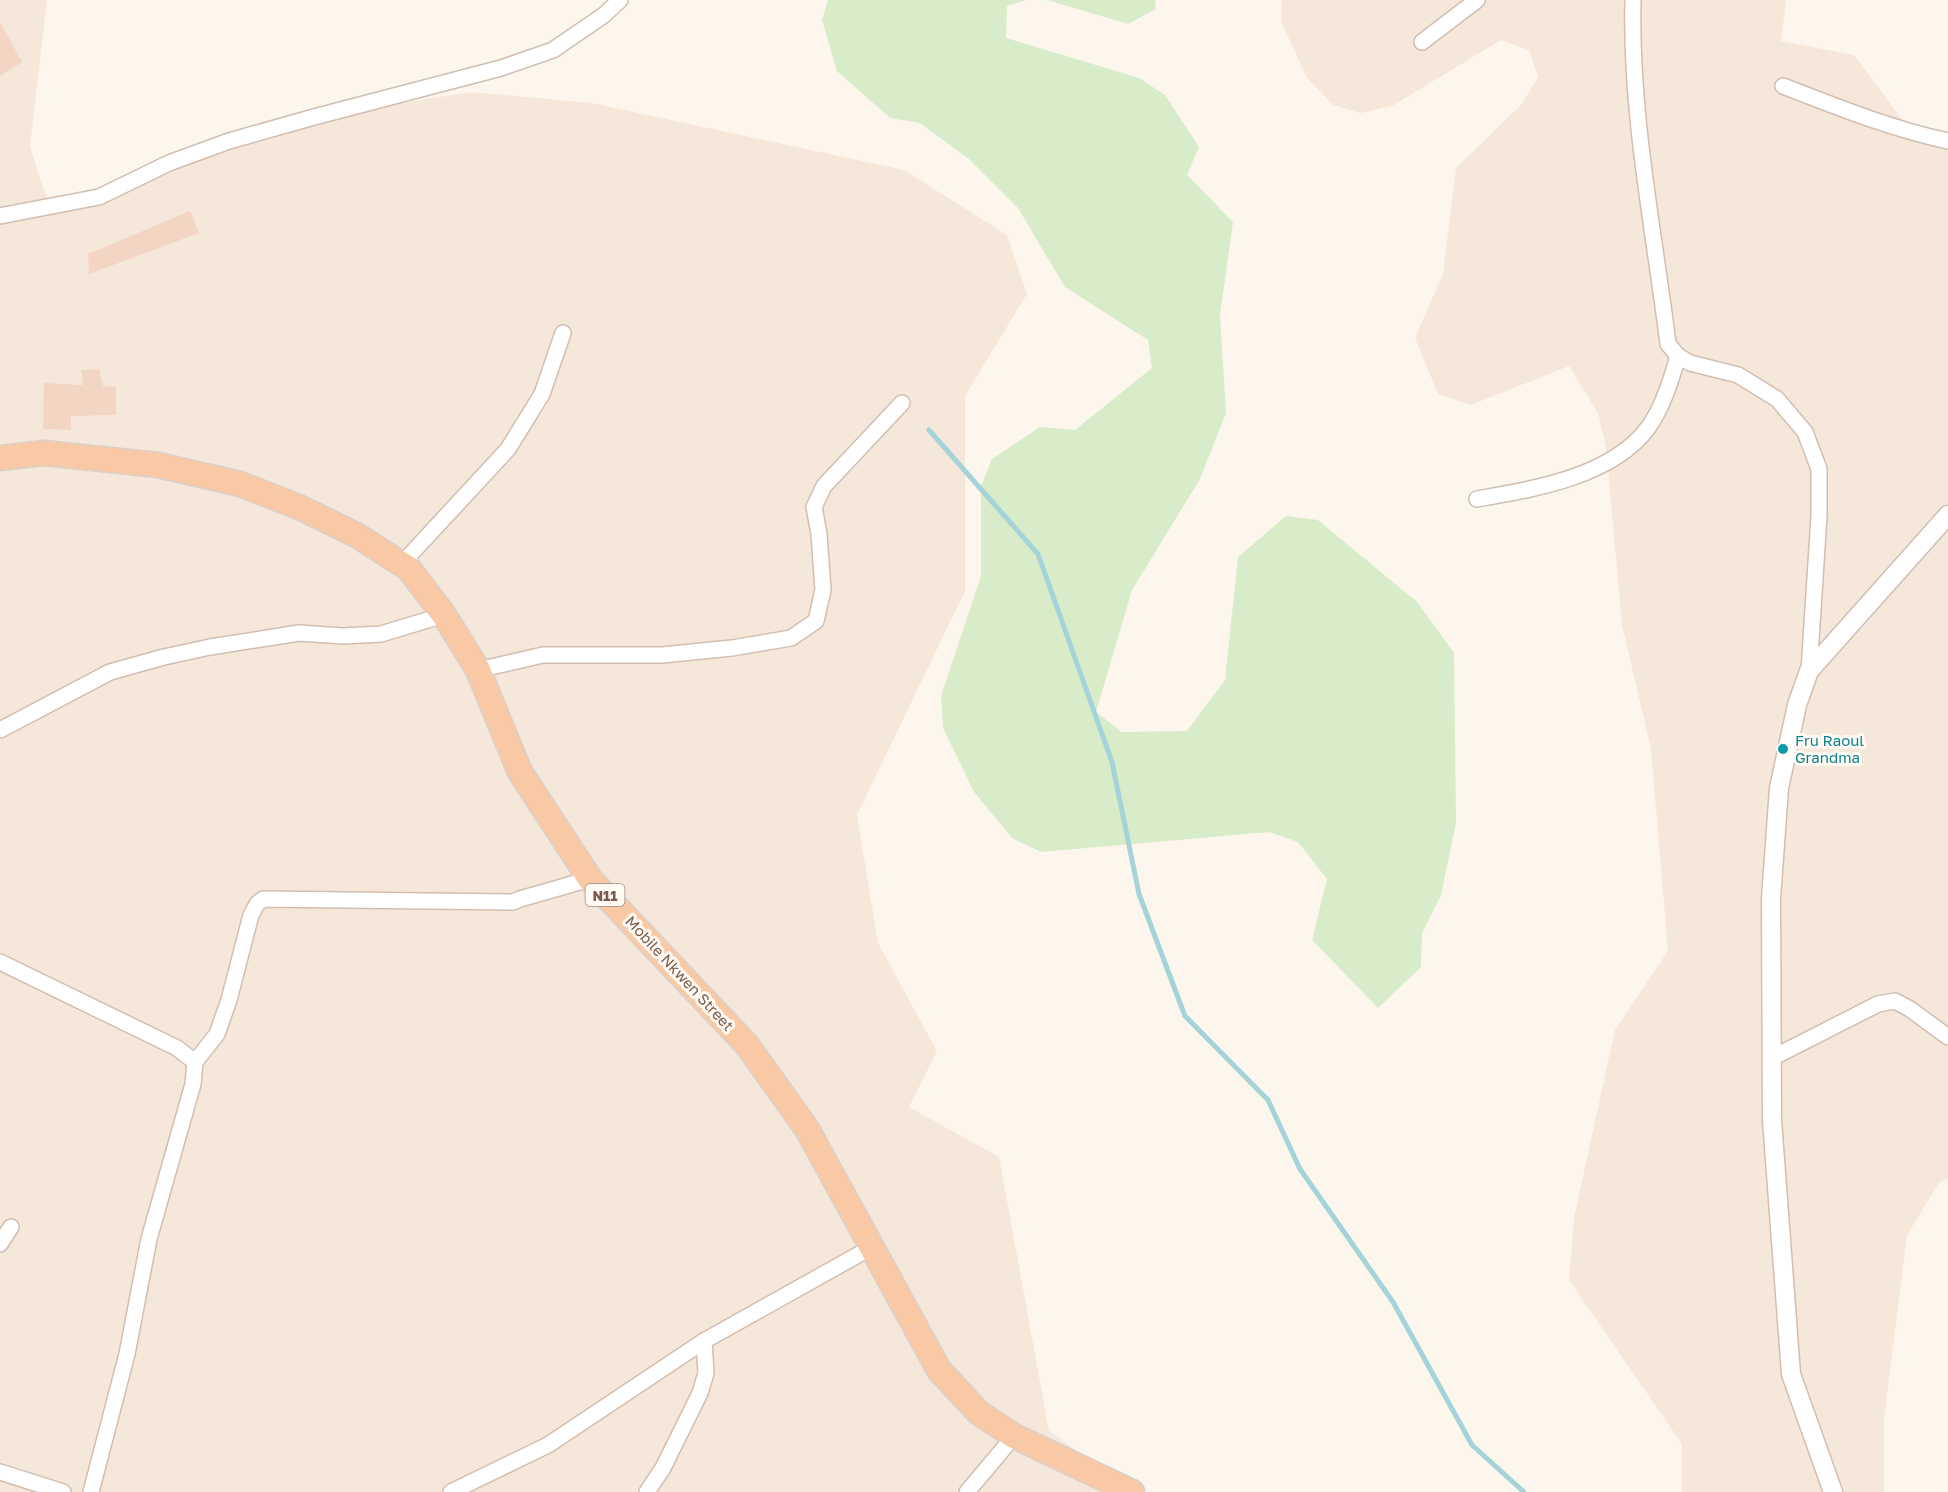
<svg xmlns="http://www.w3.org/2000/svg" width="1948" height="1492" viewBox="0 0 1948 1492" font-family="'Golos Text',sans-serif">
	<style>
		.residential { fill: #f5e8da }
		.green { fill: #d8ecc9 }
		.lines { fill: none; stroke-linecap: round; stroke-linejoin: round }
		.stream { stroke: #a5d3da; stroke-width: 5 }
		.building { fill: #f3d5c3 }
		.minor-casing { stroke: #d1beb0; stroke-width: 18 }
		.tertiary-casing { stroke: #d1beb0; stroke-width: 21 }
		.trunk-casing { stroke: #dad1cd; stroke-width: 27 }
		.minor { stroke: #fff; stroke-width: 15 }
		.tertiary { stroke: #fff; stroke-width: 18 }
		.trunk { stroke: #f9c8a4; stroke-width: 24 }
		.culture-dot { fill: #0f9aa8; stroke: #fffaf3; stroke-width: 2 }
		.labels { text-anchor: middle; dominant-baseline: central; stroke-width: 6; stroke-linejoin: round; paint-order: stroke }
		.shield { fill: #fffaf3; stroke: #a28b7f; stroke-width: 1.5 }
		.shield-label { font-size: 14px; font-weight: bold; fill: #7a5c4d }
		.culture-label { font-size: 15px; fill: #0d838f; stroke: #fffaf3; text-anchor: start }
		.street-label { font-size: 15px; fill: #7a5c4d; stroke: #fffaf3 }
	</style>
	<rect width="100%" height="100%" fill="#fdf6ec"/>
	<g class="residential">
		<polygon points="0,0 47,0 30,146 49,207 314,117 471,92 592,103 904,170 1007,235 1027,294 965,396 965,591 857,815 878,943 937,1051 909,1107 999,1157 1049,1431 1136,1492 0,1492"/>
		<polygon points="1282,0 1786,0 1781,41 1854,55 1918,141 1948,139 1948,1178 1939,1183 1907,1235 1884,1419 1884,1492 1682,1492 1682,1444 1569,1280 1574,1218 1615,1030 1668,951 1651,749 1622,625 1606,447 1598,413 1569,366 1471,405 1438,394 1415,338 1443,274 1456,168 1521,105 1538,77 1529,50 1501,40 1392,106 1361,113 1333,105 1307,78 1281,21"/>
	</g>
	<g class="green">
		<polygon points="828,0 1026,0 1007,6 1006,38 1139,78 1165,95 1199,147 1187,175 1233,222 1220,315 1226,413 1200,479 1132,590 1096,712 1122,732 1187,731 1225,680 1238,557 1286,516 1318,520 1417,602 1454,653 1456,823 1441,895 1422,933 1421,967 1378,1008 1312,940 1327,879 1298,842 1269,832 1041,852 1012,838 974,792 943,728 941,696 981,576 981,486 992,459 1040,427 1075,430 1152,368 1148,340 1065,287 1018,208 969,159 920,123 890,118 837,71 822,20"/>
		<polygon points="1047,0 1155,0 1156,9 1128,24"/>
	</g>
	<g class="lines">
		<polyline class="stream" points="929,430 1038,554 1112,762 1139,894 1185,1016 1268,1100 1300,1169 1393,1302 1472,1445 1524,1492"/>
	</g>
	<g class="building">
		<polygon points="0,22 22,62 0,76"/>
		<polygon points="190,211 199,233 89,274 88,254"/>
		<polygon points="99,369 103,386 116,387 116,415 71,416 71,430 43,429 44,383 83,385 81,370"/>
	</g>
	<g class="lines">
		<g class="minor-casing">
			<g id="minor">
				<path d="M1633,0C1630,115 1654,230 1668,344L1678,356L1690,363L1738,375L1777,399L1805,432L1819,469V516L1809,671"/>
				<polyline points="1422,42 1477,0"/>
				<path d="M1783,86C1837,107 1892,129 1948,141"/>
				<polyline points="0,216 99,197 169,163 229,141 314,117 501,68 553,50 604,15 620,0"/>
				<path d="M1477,499C1534,489 1611,477 1648,428C1663,407 1671,380 1678,356"/>
				<polyline points="409,569 409,556 508,449 542,394 563,333"/>
				<polyline points="478,670 543,655 662,655 732,648 791,638 816,621 823,590 819,534 814,507 824,486 902,403"/>
				<polyline points="0,730 110,672 164,657 210,647 299,633 343,636 381,634 444,615"/>
				<polyline points="0,962 177,1048 195,1062 193,1084 149,1239 127,1354 91,1492"/>
				<polyline points="1772,1058 1878,1004 1895,1001 1910,1009 1948,1037"/>
				<polyline points="195,1062 217,1034 229,1000 251,915 257,904 263,899 513,902 520,899 590,879"/>
				<polyline points="0,1244 11,1227"/>
				<polyline points="0,1472 63,1492"/>
				<polyline points="451,1492 548,1445 704,1341 872,1247"/>
				<polyline points="647,1492 663,1468 700,1393 706,1373 704,1341"/>
				<polyline points="967,1492 1014,1436"/>
			</g>
		</g>
		<g class="tertiary-casing">
			<polyline id="tertiary" points="1833,1492 1791,1374 1772,1120 1771,899 1779,788 1797,705 1809,671 1948,515"/>
		</g>
		<g class="trunk-casing">
			<polyline id="trunk" points="0,458 44,453 158,465 240,484 299,507 358,536 409,569 444,615 478,670 520,772 590,879 747,1045 807,1129 939,1370 979,1413 1014,1436 1132,1492"/>
		</g>
		<use href="#minor" class="minor"/>
		<use href="#tertiary" class="tertiary"/>
		<use href="#trunk" class="trunk"/>
	</g>
	<circle class="culture-dot" cx="1783" cy="749" r="6"/>
	<g class="labels">
		<rect class="shield" x="585.5" y="884" width="39" height="22" rx="4.5"/>
		<g class="shield-label">
			<text x="605" y="895">N11</text>
		</g>
		<g class="culture-label">
			<text x="1795" y="740">Fru Raoul<tspan x="1795" dy="17">Grandma</tspan></text>
		</g>
		<g class="street-label">
			<text transform="translate(680 973) rotate(47)">Mobile Nkwen Street</text>
		</g>
	</g>
</svg>
